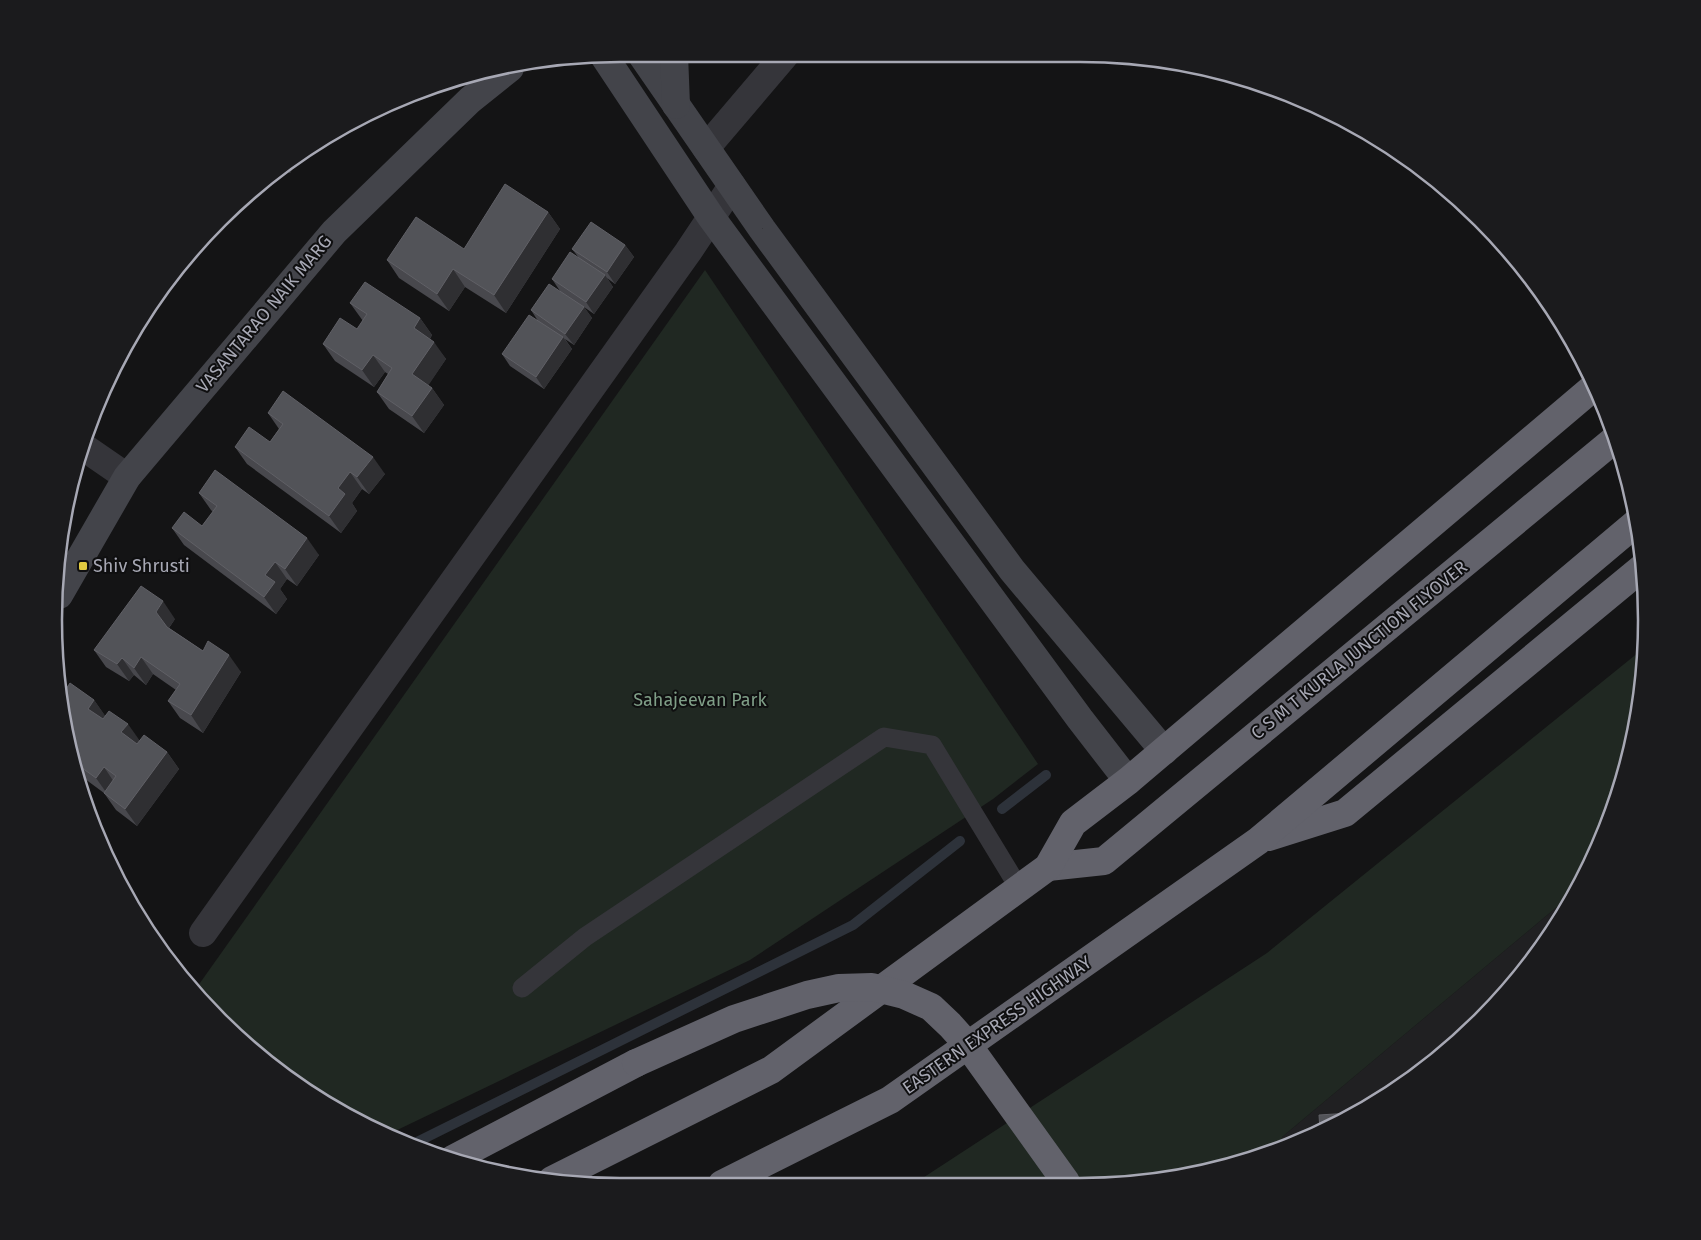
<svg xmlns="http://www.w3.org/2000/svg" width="1701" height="1240" viewBox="0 0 1701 1240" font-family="'Fira Sans',sans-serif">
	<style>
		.built { fill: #202022 }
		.green { fill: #202822 }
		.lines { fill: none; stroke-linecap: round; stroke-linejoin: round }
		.stream { stroke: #2d323a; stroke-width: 10 }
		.lane { stroke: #35353a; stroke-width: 19 }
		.street { stroke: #35353a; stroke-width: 28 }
		.secondary { stroke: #43444a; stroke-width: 28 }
		.highway { stroke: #62626b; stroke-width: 28 }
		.highway-bridge { stroke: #62626b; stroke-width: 28 }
		.wall { fill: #48484d }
		.shaded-wall { fill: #2f2f32 }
		.building { fill: #525358; stroke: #606066 }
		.poi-dot { fill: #e1ca40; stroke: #0f0f10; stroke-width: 2 }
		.labels { text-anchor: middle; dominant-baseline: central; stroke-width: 4; stroke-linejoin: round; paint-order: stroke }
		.street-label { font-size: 18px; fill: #a7a8b4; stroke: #0f0f10 }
		.poi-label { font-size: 18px; fill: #a7a8b4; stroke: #0f0f10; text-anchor: start }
		.park-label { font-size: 18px; fill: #7f9e87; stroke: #0f0f10 }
		.rim { fill: none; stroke: #a7a8b4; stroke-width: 2.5 }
	</style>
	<rect width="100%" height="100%" fill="#141415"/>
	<polygon class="built" points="1577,890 1572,903 1507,993 1426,1069 1298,1143 1283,1147 1282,1137"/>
	<g class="green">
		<polygon points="705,270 1038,764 993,799 750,960 391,1133 337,1111 247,1046 195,990"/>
		<polygon points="1644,648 1642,694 1617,802 1577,890 1282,1137 1283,1147 1155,1181 915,1183 1267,953"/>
	</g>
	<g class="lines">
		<g class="stream">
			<polyline points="1002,809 1046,775"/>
			<polyline points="415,1143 853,925 960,841"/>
		</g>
		<polyline class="lane" points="522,988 585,937 884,737 932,745 1019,888"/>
		<g class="street">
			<polyline points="706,148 786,54"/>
			<polyline points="82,446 127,477"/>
			<polyline points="203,933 688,252 732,186"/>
		</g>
		<g class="secondary">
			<polyline points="641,54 762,229 1012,570 1164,751"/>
			<polyline points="674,54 676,105"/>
			<polyline points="604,56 711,217 1080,719 1128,781"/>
			<polyline points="59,595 127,477 334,232 470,100 510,68"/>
		</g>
		<g class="highway">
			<polyline points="1269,837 1345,813 1643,567"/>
			<polyline points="1048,867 1104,861 1615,439"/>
			<polyline points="453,1159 636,1063"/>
			<polyline points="552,1180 771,1070 1048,867 1073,823 1128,781 1595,386"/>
			<polyline points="722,1184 890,1100 1258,841 1636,523"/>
		</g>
		<polyline class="highway-bridge" points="636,1063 734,1019 807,995 839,988 872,987 904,995 931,1007 950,1025 967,1044 1066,1182"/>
	</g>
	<g class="wall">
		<polygon points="303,151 290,173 283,169"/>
		<polygon points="548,212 560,229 506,313 465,287 449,311 399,278 387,260 464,249"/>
		<polygon points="625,245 634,257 615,284 607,278 613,287 594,314 584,307 592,318 574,345 565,339 572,349 544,389 510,366 502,354 538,321 531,310 560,291 552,279 579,258 572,249"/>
		<polygon points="350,303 420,318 432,335 430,339 446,359 428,385 432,388 444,405 424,433 389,409 377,392 388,374 385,372 374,387 335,361 323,344 357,329 363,321"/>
		<polygon points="268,413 385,474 369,494 362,489 352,503 357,511 341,533 247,464 235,447 270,442 279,429"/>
		<polygon points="199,493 319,555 297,586 287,579 280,589 287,599 276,614 184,545 172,528 202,526 213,512 211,510"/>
		<polygon points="175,619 169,628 203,651 241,672 203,733 180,718 168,701 176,690 153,674 146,685 134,675 129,681 106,667 94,650"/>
		<polygon points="60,698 94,700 105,716 140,741 167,752 179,769 137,826 116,810 104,793 81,776"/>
	</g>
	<g class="shaded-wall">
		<polygon points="303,151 290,173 286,167"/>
		<polygon points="548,212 560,229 506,313 494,295"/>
		<polygon points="625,245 634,257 615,284 607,272"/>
		<polygon points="453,269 465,287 449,311 437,294"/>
		<polygon points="605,275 613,287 594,314 586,302"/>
		<polygon points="584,307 592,318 574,345 565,334"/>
		<polygon points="420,318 432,335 426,345 414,328"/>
		<polygon points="563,337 572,349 544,389 536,377"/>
		<polygon points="434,342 446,359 424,392 412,374"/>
		<polygon points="373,355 385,372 374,387 362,370"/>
		<polygon points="432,388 444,405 424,433 412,416"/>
		<polygon points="373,457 385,474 369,494 357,477"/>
		<polygon points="350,472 362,489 352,503 357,511 341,533 329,516 338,488"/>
		<polygon points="62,532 65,537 59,549 59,546"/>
		<polygon points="307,538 319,555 297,586 285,569"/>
		<polygon points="275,562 287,579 280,589 287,599 276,614 264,597 265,575"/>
		<polygon points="163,601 175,619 168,629 156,612"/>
		<polygon points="229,655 241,672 203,733 191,715"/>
		<polygon points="141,657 153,674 146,685 134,668"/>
		<polygon points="122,658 134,675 129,681 117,664"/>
		<polygon points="94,700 106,717 100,726 88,709"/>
		<polygon points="128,724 140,741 133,750 121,732"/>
		<polygon points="167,752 179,769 137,826 125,809"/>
		<polygon points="104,767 116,785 108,795 96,778"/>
	</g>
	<g class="building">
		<polygon points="505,184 548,212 494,295 453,269 437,294 387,260 416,217 464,249"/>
		<polygon points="591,222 625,245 607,272 572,249"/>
		<polygon points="570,252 605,275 586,302 552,279"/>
		<polygon points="365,282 420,318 414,328 434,342 412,374 432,388 412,416 377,392 392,368 373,355 362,370 323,344 340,318 357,329 367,314 350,303"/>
		<polygon points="549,284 584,307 565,334 531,310"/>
		<polygon points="529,315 563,337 536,377 502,354"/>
		<polygon points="283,391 373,457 357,477 350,472 338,488 345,494 329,516 235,447 249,427 270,442 283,424 268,413"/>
		<polygon points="215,470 307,538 285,569 275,562 265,575 275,582 264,597 172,528 184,512 202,526 217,506 199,493"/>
		<polygon points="141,586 163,601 156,612 167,627 203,651 208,641 229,655 191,715 168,701 180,684 141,657 134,668 122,658 117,664 94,650"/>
		<polygon points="70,683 94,700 88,709 103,719 109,711 128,724 121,732 137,744 144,735 167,752 125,809 104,793 116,776 104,767 96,778 78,765 62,708 64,706 62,705 60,698"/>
		<polygon points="1350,1113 1320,1130 1319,1115"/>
	</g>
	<rect class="poi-dot" x="78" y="561" width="10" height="10" rx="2.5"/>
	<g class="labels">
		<g class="street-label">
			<text transform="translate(264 314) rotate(-50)">VASANTARAO NAIK MARG</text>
			<text transform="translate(1359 650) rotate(-39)">C S M T KURLA JUNCTION FLYOVER</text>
			<text transform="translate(997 1025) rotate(-35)">EASTERN EXPRESS HIGHWAY</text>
		</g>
		<g class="poi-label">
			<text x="93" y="566">Shiv Shrusti</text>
		</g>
		<g class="park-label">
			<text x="700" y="700">Sahajeevan Park</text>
		</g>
	</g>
	<path d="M0 0H1701V1240H0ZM620 62H1080A558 558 0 0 1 1638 620V620A558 558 0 0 1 1080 1178H620A558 558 0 0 1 62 620V620A558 558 0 0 1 620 62Z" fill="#1b1b1d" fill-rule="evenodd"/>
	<path class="rim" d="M620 62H1080A558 558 0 0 1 1638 620V620A558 558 0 0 1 1080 1178H620A558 558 0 0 1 62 620V620A558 558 0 0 1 620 62Z"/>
</svg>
